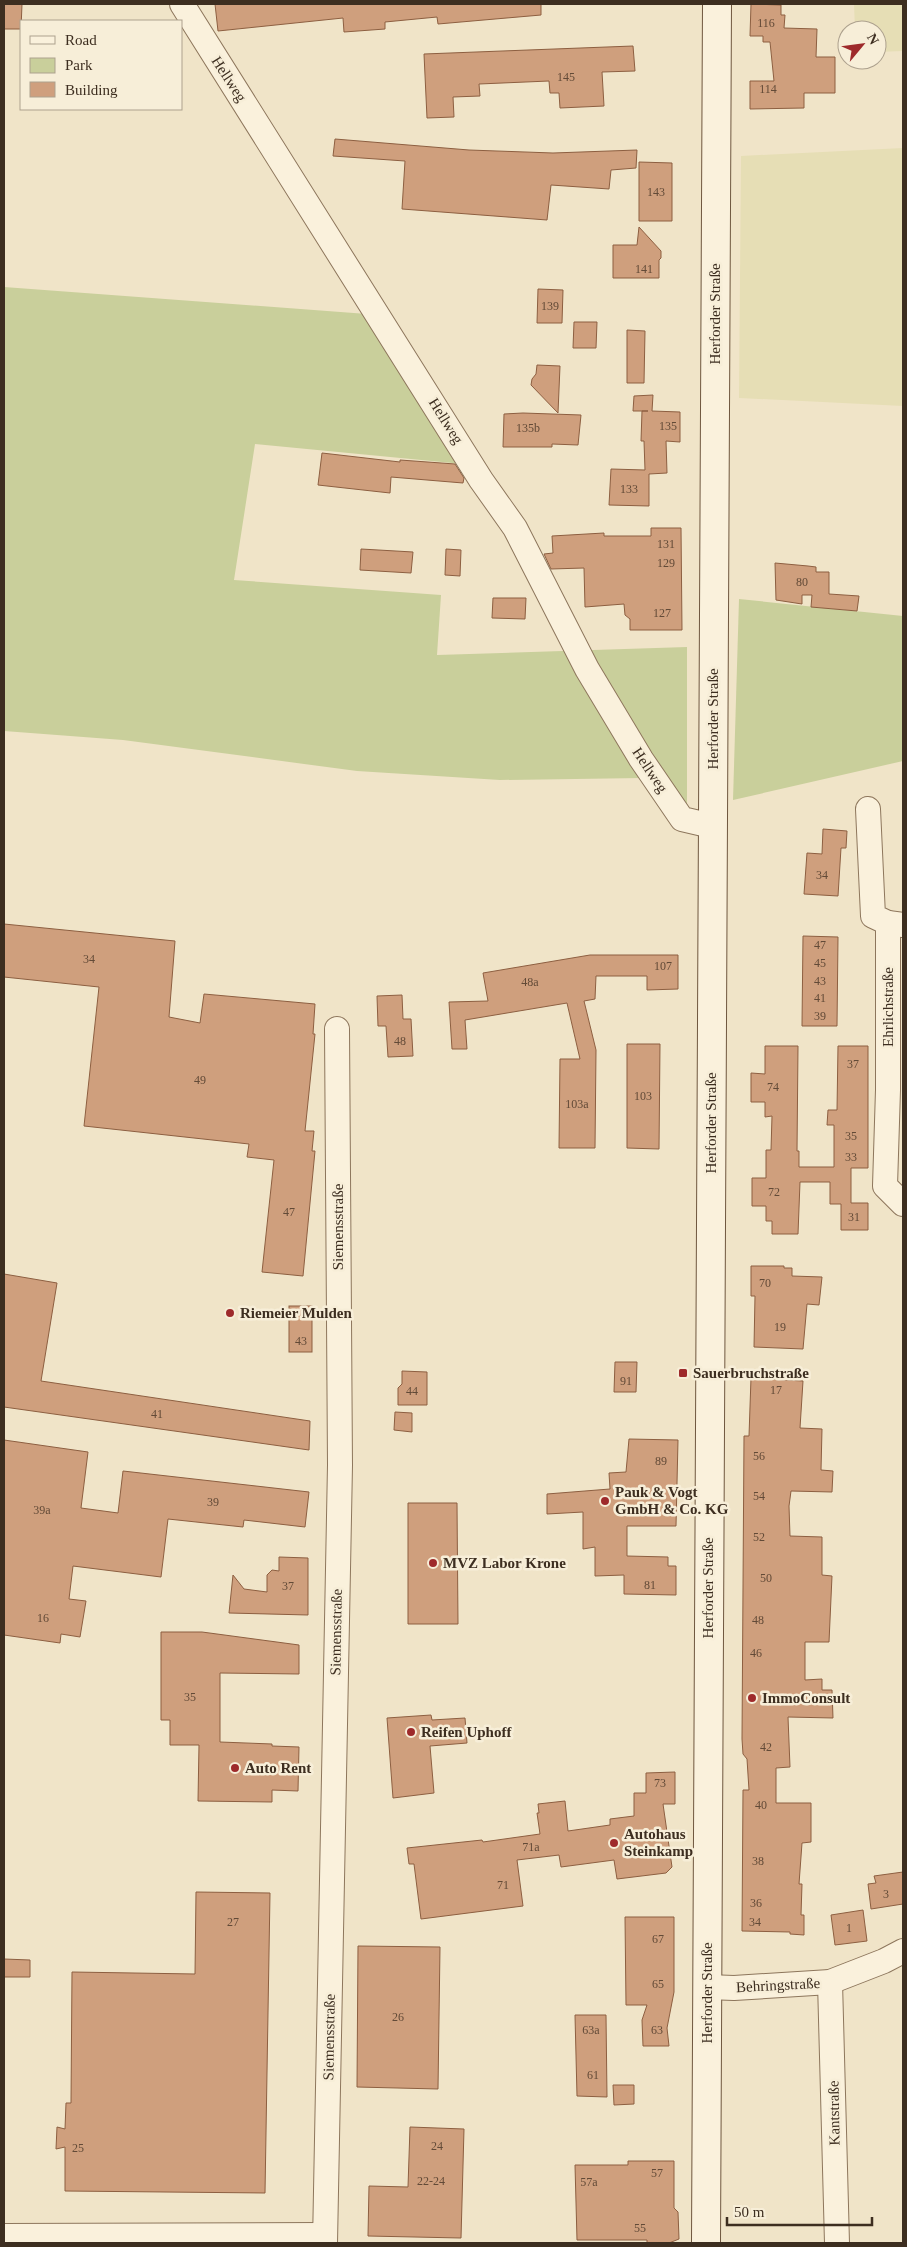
<svg xmlns="http://www.w3.org/2000/svg" width="907" height="2247" viewBox="0 0 907 2247" font-family="Georgia,serif">
	<style>
		.farmland { fill: #e6deb5 }
		.green { fill: #c9cf9b }
		.building { fill: #cf9f7d; stroke: #8d5f41 }
		.lines { fill: none; stroke-linecap: round; stroke-linejoin: round }
		.minor-casing { stroke: #8d765c; stroke-width: 26 }
		.secondary-casing { stroke: #6f573f; stroke-width: 30 }
		.minor { stroke: #faf1dc; stroke-width: 24 }
		.secondary { stroke: #faf1dc; stroke-width: 28 }
		.poi-dot { fill: #9e2a2b; stroke: #f7eed8; stroke-width: 2 }
		.labels { text-anchor: middle; dominant-baseline: central; stroke-width: 5; stroke-linejoin: round; paint-order: stroke }
		.number-label { font-size: 12px; fill: #624a37 }
		.street-label { font-size: 15px; fill: #3d2e20; stroke: #f7eed8 }
		.poi-label { font-size: 15px; font-weight: bold; fill: #3d2e20; stroke: #f7eed8; text-anchor: start }
	</style>
	<rect width="100%" height="100%" fill="#f0e4c8"/>
	<g class="farmland">
		<polygon points="854,4 903,4 903,51 877,52 877,30 855,30"/>
		<polygon points="903,148 903,406 739,398 741,156"/>
	</g>
	<g class="green">
		<polygon points="4,287 367,314 463,464 255,444 234,580 441,595 437,655 687,647 687,810 642,778 500,780 357,771 123,740 4,731"/>
		<polygon points="739,599 903,616 903,761 733,800"/>
	</g>
	<g class="building">
		<polygon points="4,4 22,4 21,29 4,29"/>
		<polygon points="215,4 541,4 541,15 438,24 437,17 385,22 385,29 344,32 343,18 218,31"/>
		<polygon points="751,4 781,5 781,15 785,15 784,28 817,29 816,57 835,57 835,93 804,93 804,108 750,109 750,81 774,81 770,42 763,42 763,36 750,36"/>
		<polygon points="633,46 635,71 602,72 604,106 560,108 559,93 550,93 549,81 479,84 480,96 453,97 454,117 427,118 424,54"/>
		<polygon points="335,139 469,150 553,153 637,150 636,168 611,170 609,189 551,185 547,220 402,209 405,161 333,156"/>
		<polygon points="639,162 672,163 672,221 639,221"/>
		<polygon points="639,227 661,251 661,258 659,260 659,278 613,278 613,245 637,245"/>
		<polygon points="538,289 563,290 562,323 537,323"/>
		<polygon points="574,322 597,322 596,348 573,348"/>
		<polygon points="627,330 645,331 644,383 627,383"/>
		<polygon points="537,365 560,366 558,413 531,385 532,379 536,374"/>
		<polygon points="653,395 652,411 680,412 680,442 666,441 667,473 649,474 649,506 609,505 611,469 645,470 644,441 641,441 642,411 648,411 633,411 634,396"/>
		<polygon points="523,413 581,415 578,445 552,444 552,447 503,447 504,414"/>
		<polygon points="322,453 400,462 400,460 455,464 464,478 463,483 391,477 390,493 318,485"/>
		<polygon points="651,528 681,528 682,630 630,630 630,619 625,615 624,604 585,607 584,568 551,569 544,554 553,553 552,536 604,533 604,536 651,536"/>
		<polygon points="361,549 413,552 411,573 360,570"/>
		<polygon points="446,549 461,550 460,576 445,575"/>
		<polygon points="775,563 808,566 816,567 816,572 829,572 829,594 859,596 857,611 811,607 812,595 802,595 802,604 776,600"/>
		<polygon points="493,598 526,598 525,619 492,618"/>
		<polygon points="823,829 847,831 846,848 841,848 838,896 804,894 807,853 822,854"/>
		<polygon points="4,924 175,941 169,1017 200,1023 204,994 315,1004 313,1034 315,1034 305,1131 314,1131 312,1151 315,1151 303,1276 262,1272 274,1160 247,1157 249,1144 84,1126 99,987 4,977"/>
		<polygon points="803,936 838,937 837,1026 802,1026"/>
		<polygon points="590,955 678,955 678,989 647,990 647,976 596,976 595,999 584,1001 596,1050 595,1148 559,1148 560,1059 580,1059 567,1003 465,1020 467,1049 452,1049 449,1002 488,1001 483,973"/>
		<polygon points="402,995 403,1019 411,1019 413,1056 388,1057 386,1026 378,1026 377,996"/>
		<polygon points="627,1044 660,1044 659,1149 627,1148"/>
		<polygon points="765,1046 798,1046 797,1151 799,1151 799,1167 834,1167 834,1125 827,1125 828,1110 837,1110 838,1046 868,1046 868,1168 851,1168 851,1203 868,1203 868,1230 841,1230 841,1204 830,1204 830,1182 800,1182 798,1234 772,1234 772,1221 766,1221 766,1206 752,1206 752,1178 766,1178 766,1150 771,1150 772,1116 765,1117 765,1102 751,1102 751,1073 765,1074"/>
		<polygon points="751,1266 784,1266 784,1268 792,1268 792,1276 822,1277 819,1305 807,1304 803,1349 754,1347 755,1296 751,1296"/>
		<polygon points="4,1274 57,1283 41,1381 310,1421 309,1450 4,1407"/>
		<rect x="289" y="1306" width="23" height="46"/>
		<polygon points="615,1362 637,1362 636,1392 614,1392"/>
		<polygon points="402,1371 427,1372 427,1405 398,1405 398,1388 402,1384"/>
		<polygon points="751,1378 803,1381 800,1428 822,1429 821,1470 833,1471 832,1492 791,1491 789,1506 790,1536 822,1537 822,1575 832,1576 829,1642 805,1642 805,1680 822,1679 822,1690 832,1690 833,1718 788,1717 790,1767 776,1768 776,1803 811,1803 811,1842 802,1843 799,1884 802,1884 801,1915 804,1915 804,1935 790,1934 790,1932 742,1931 743,1790 749,1790 747,1759 743,1754 742,1739 744,1436 749,1436"/>
		<polygon points="395,1412 412,1413 412,1432 394,1430"/>
		<polygon points="629,1439 678,1440 676,1526 627,1526 627,1556 668,1557 668,1566 676,1566 676,1595 624,1594 624,1575 595,1576 595,1547 583,1549 583,1512 547,1514 547,1494 610,1489 609,1473 626,1472"/>
		<polygon points="4,1440 88,1452 81,1508 118,1513 123,1471 309,1492 305,1527 244,1520 243,1527 168,1519 161,1577 73,1566 69,1599 86,1601 80,1637 61,1634 60,1643 4,1635"/>
		<polygon points="408,1503 457,1503 458,1624 408,1624"/>
		<polygon points="279,1557 308,1558 308,1615 229,1613 233,1575 244,1589 267,1592 267,1575 272,1570 279,1571"/>
		<polygon points="161,1632 202,1632 299,1645 299,1674 220,1673 220,1742 272,1744 272,1746 299,1747 298,1791 272,1790 272,1802 198,1801 199,1745 170,1745 170,1720 161,1720"/>
		<polygon points="431,1715 432,1720 465,1718 467,1743 430,1746 434,1793 393,1798 387,1718"/>
		<polygon points="675,1772 675,1804 663,1804 672,1867 666,1873 617,1879 614,1860 561,1867 559,1855 517,1860 523,1906 421,1919 414,1864 409,1864 407,1848 482,1840 483,1842 540,1834 537,1813 539,1813 538,1804 565,1801 568,1831 610,1825 610,1819 634,1816 634,1793 646,1793 646,1773"/>
		<polygon points="903,1872 903,1904 871,1909 868,1884 876,1883 874,1876"/>
		<polygon points="196,1892 270,1893 265,2193 65,2191 65,2147 56,2149 57,2127 65,2129 66,2103 71,2103 72,1972 195,1974"/>
		<polygon points="863,1910 867,1941 835,1945 831,1915"/>
		<polygon points="625,1917 674,1917 674,1992 667,2028 669,2046 643,2046 642,2020 647,2005 626,2005"/>
		<polygon points="358,1946 440,1947 438,2089 357,2087"/>
		<polygon points="4,1959 30,1960 30,1977 4,1977"/>
		<polygon points="575,2015 606,2015 607,2097 577,2096"/>
		<polygon points="613,2085 634,2085 634,2104 614,2105"/>
		<polygon points="410,2127 464,2129 461,2238 368,2236 369,2186 408,2187"/>
		<polygon points="628,2161 674,2161 674,2208 678,2212 679,2239 669,2243 647,2243 647,2240 577,2240 575,2165 628,2165"/>
	</g>
	<g class="lines">
		<g class="minor-casing">
			<g id="minor">
				<polyline points="182,4 481,480 515,528 587,669 641,759 682,819 712,826"/>
				<polyline points="868,809 873,916 888,923 903,925"/>
				<polyline points="888,923 888,1090 885,1186 903,1204"/>
				<polyline points="830,1982 837,2243"/>
				<polyline points="707,1987 734,1988 830,1982 884,1961 903,1951"/>
				<polyline points="4,2236 325,2235"/>
				<polyline points="325,2243 340,1465 337,1029"/>
			</g>
		</g>
		<g class="secondary-casing">
			<polyline id="secondary" points="706,2243 717,4"/>
		</g>
		<use href="#minor" class="minor"/>
		<use href="#secondary" class="secondary"/>
	</g>
	<g class="poi-dot">
		<circle cx="230" cy="1313" r="5"/>
		<rect x="678" y="1368" width="10" height="10" rx="2.5"/>
		<circle cx="605" cy="1501" r="5"/>
		<circle cx="433" cy="1563" r="5"/>
		<circle cx="752" cy="1698" r="5"/>
		<circle cx="411" cy="1732" r="5"/>
		<circle cx="235" cy="1768" r="5"/>
		<circle cx="614" cy="1843" r="5"/>
	</g>
	<g class="labels">
		<g class="number-label">
			<text x="766" y="23">116</text>
			<text x="566" y="77">145</text>
			<text x="768" y="89">114</text>
			<text x="656" y="192">143</text>
			<text x="644" y="269">141</text>
			<text x="550" y="306">139</text>
			<text x="668" y="426">135</text>
			<text x="528" y="428">135b</text>
			<text x="629" y="489">133</text>
			<text x="666" y="544">131</text>
			<text x="666" y="563">129</text>
			<text x="802" y="582">80</text>
			<text x="662" y="613">127</text>
			<text x="822" y="875">34</text>
			<text x="820" y="945">47</text>
			<text x="89" y="959">34</text>
			<text x="820" y="963">45</text>
			<text x="663" y="966">107</text>
			<text x="820" y="981">43</text>
			<text x="530" y="982">48a</text>
			<text x="820" y="998">41</text>
			<text x="820" y="1016">39</text>
			<text x="400" y="1041">48</text>
			<text x="853" y="1064">37</text>
			<text x="200" y="1080">49</text>
			<text x="773" y="1087">74</text>
			<text x="643" y="1096">103</text>
			<text x="577" y="1104">103a</text>
			<text x="851" y="1136">35</text>
			<text x="851" y="1157">33</text>
			<text x="774" y="1192">72</text>
			<text x="289" y="1212">47</text>
			<text x="854" y="1217">31</text>
			<text x="765" y="1283">70</text>
			<text x="780" y="1327">19</text>
			<text x="301" y="1341">43</text>
			<text x="626" y="1381">91</text>
			<text x="776" y="1390">17</text>
			<text x="412" y="1391">44</text>
			<text x="157" y="1414">41</text>
			<text x="759" y="1456">56</text>
			<text x="661" y="1461">89</text>
			<text x="759" y="1496">54</text>
			<text x="213" y="1502">39</text>
			<text x="42" y="1510">39a</text>
			<text x="759" y="1537">52</text>
			<text x="766" y="1578">50</text>
			<text x="650" y="1585">81</text>
			<text x="288" y="1586">37</text>
			<text x="43" y="1618">16</text>
			<text x="758" y="1620">48</text>
			<text x="756" y="1653">46</text>
			<text x="190" y="1697">35</text>
			<text x="766" y="1747">42</text>
			<text x="660" y="1783">73</text>
			<text x="761" y="1805">40</text>
			<text x="531" y="1847">71a</text>
			<text x="758" y="1861">38</text>
			<text x="503" y="1885">71</text>
			<text x="886" y="1894">3</text>
			<text x="756" y="1903">36</text>
			<text x="233" y="1922">27</text>
			<text x="755" y="1922">34</text>
			<text x="849" y="1928">1</text>
			<text x="658" y="1939">67</text>
			<text x="658" y="1984">65</text>
			<text x="398" y="2017">26</text>
			<text x="591" y="2030">63a</text>
			<text x="657" y="2030">63</text>
			<text x="593" y="2075">61</text>
			<text x="437" y="2146">24</text>
			<text x="78" y="2148">25</text>
			<text x="657" y="2173">57</text>
			<text x="431" y="2181">22-24</text>
			<text x="589" y="2182">57a</text>
			<text x="640" y="2228">55</text>
		</g>
		<g class="street-label">
			<text transform="translate(229 79) rotate(57)">Hellweg</text>
			<text transform="translate(715 314) rotate(-90)">Herforder Straße</text>
			<text transform="translate(446 421) rotate(58)">Hellweg</text>
			<text transform="translate(713 719) rotate(-90)">Herforder Straße</text>
			<text transform="translate(650 770) rotate(56)">Hellweg</text>
			<text transform="translate(888 1007) rotate(-90)">Ehrlichstraße</text>
			<text transform="translate(711 1123) rotate(-90)">Herforder Straße</text>
			<text transform="translate(338 1227) rotate(-90)">Siemensstraße</text>
			<text transform="translate(708 1588) rotate(-90)">Herforder Straße</text>
			<text transform="translate(336 1632) rotate(-89)">Siemensstraße</text>
			<text transform="translate(778 1985) rotate(-3)">Behringstraße</text>
			<text transform="translate(707 1993) rotate(-90)">Herforder Straße</text>
			<text transform="translate(329 2037) rotate(-89)">Siemensstraße</text>
			<text transform="translate(834 2113) rotate(-91)">Kantstraße</text>
		</g>
		<g class="poi-label">
			<text x="240" y="1313">Riemeier Mulden</text>
			<text x="693" y="1373">Sauerbruchstraße</text>
			<text x="615" y="1492">Pauk &amp; Vogt<tspan x="615" dy="17">GmbH &amp; Co. KG</tspan></text>
			<text x="443" y="1563">MVZ Labor Krone</text>
			<text x="762" y="1698">ImmoConsult</text>
			<text x="421" y="1732">Reifen Uphoff</text>
			<text x="245" y="1768">Auto Rent</text>
			<text x="624" y="1834">Autohaus<tspan x="624" dy="17">Steinkamp</tspan></text>
		</g>
	</g>
	<rect width="907" height="2247" fill="none" stroke="#3d2e20" stroke-width="10"/>
	<rect x="20" y="20" width="162" height="90" fill="#f7eed8" stroke="#ada18e"/>
	<rect x="30" y="36" width="25" height="8" fill="#faf1dc" stroke="#ada18e"/>
	<text x="65" y="45" font-size="15" fill="#3d2e20">Road</text>
	<rect x="30" y="58" width="25" height="15" fill="#c9cf9b" stroke="#ada18e"/>
	<text x="65" y="70" font-size="15" fill="#3d2e20">Park</text>
	<rect x="30" y="82" width="25" height="15" fill="#cf9f7d" stroke="#ada18e"/>
	<text x="65" y="95" font-size="15" fill="#3d2e20">Building</text>
	<g transform="translate(862 45) rotate(61)"><circle r="24" fill="#f7eed8" stroke="#ada18e"/>
	<path d="M0-4L9 19L0 12L-9 19Z" fill="#9e2a2b"/>
	<text y="-8" font-size="14" font-weight="bold" text-anchor="middle" fill="#3d2e20">N</text>
	</g>
	<path d="M727 2217v8h145v-8" fill="none" stroke="#3d2e20" stroke-width="2.5"/>
	<text x="734" y="2217" font-size="15" fill="#3d2e20" stroke="#f7eed8" stroke-width="4" paint-order="stroke">50 m</text>
</svg>
